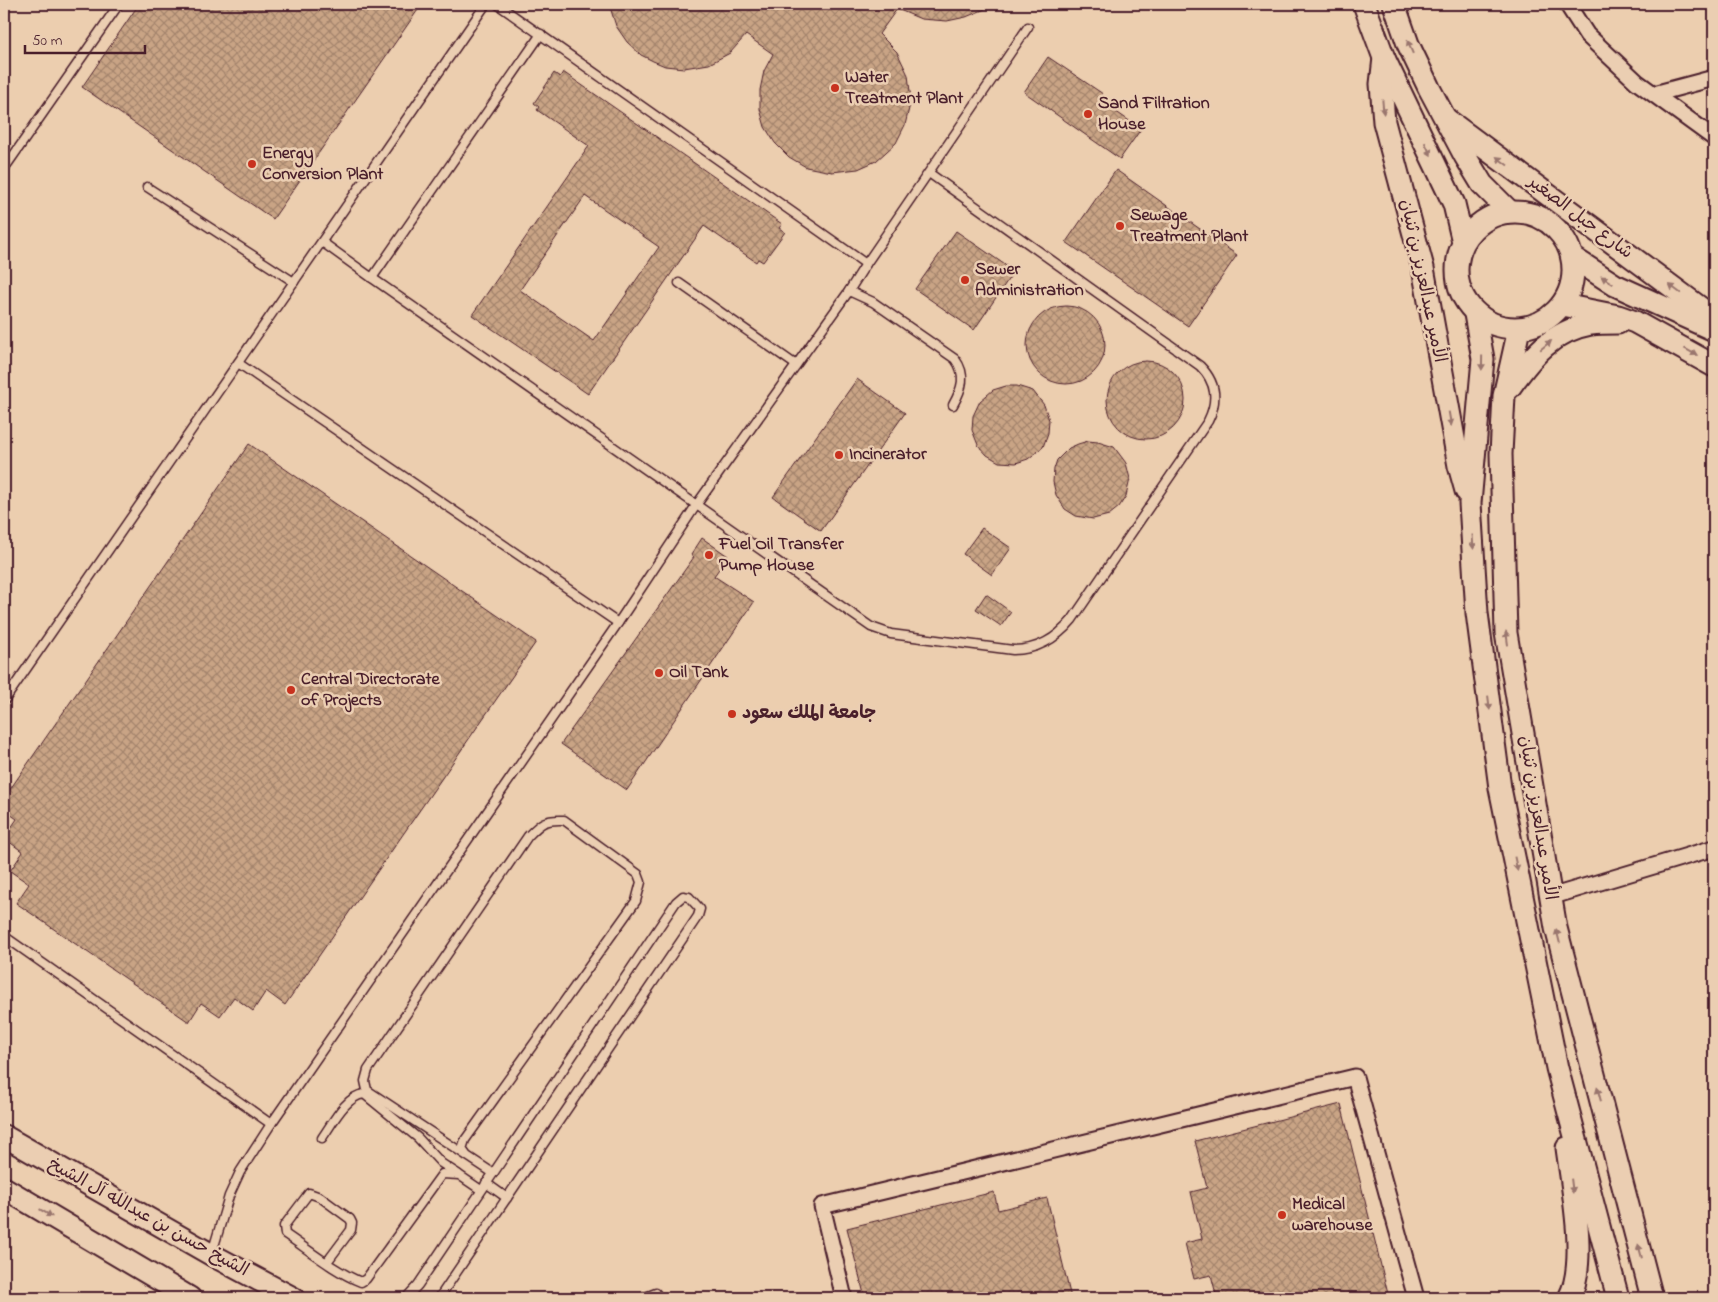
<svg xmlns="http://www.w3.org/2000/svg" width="1718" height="1302" viewBox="0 0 1718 1302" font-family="'Indie Flower','Playpen Sans Arabic',sans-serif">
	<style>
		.building { fill: url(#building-cross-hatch); stroke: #4a1f2b; fill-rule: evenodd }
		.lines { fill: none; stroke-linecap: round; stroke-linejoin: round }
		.lane-casing { stroke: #4a1f2b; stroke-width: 11 }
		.street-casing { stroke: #4a1f2b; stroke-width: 19 }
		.secondary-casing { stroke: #4a1f2b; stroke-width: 25 }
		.lane { stroke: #ebceb2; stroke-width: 8 }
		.street { stroke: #ebceb2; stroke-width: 15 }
		.secondary { stroke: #ebceb2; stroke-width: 21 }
		.oneway { fill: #9a766e }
		.poi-dot { fill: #c8321e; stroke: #ebceb2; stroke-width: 2 }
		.labels { text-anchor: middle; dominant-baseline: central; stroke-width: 5; stroke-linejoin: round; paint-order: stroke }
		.poi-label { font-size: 18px; font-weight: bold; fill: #4a1f2b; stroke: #ebceb2; text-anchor: start }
		.street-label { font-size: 18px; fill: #4a1f2b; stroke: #ebceb2 }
	</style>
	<defs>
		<pattern id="building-cross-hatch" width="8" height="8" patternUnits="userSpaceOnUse" patternTransform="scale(1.25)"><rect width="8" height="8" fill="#c9a485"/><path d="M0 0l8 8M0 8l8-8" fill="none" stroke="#a5856d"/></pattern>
	</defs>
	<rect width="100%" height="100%" fill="#ecceaf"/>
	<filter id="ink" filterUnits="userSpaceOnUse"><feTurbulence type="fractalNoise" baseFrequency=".02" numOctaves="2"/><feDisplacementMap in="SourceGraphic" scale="10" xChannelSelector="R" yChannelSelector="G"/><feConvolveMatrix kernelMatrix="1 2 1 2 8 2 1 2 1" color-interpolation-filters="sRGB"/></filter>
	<g filter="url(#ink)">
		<g class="building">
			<polygon points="139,4 422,4 273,219 82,87"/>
			<polygon points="609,4 997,4 966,17 947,21 921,19 897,9 879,34 897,52 908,75 911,100 905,125 896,143 876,161 858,169 832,172 806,167 789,157 775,143 765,127 760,109 760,90 764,71 773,54 746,35 730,53 709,64 684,68 665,66 653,61 641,55 627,42 616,26"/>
			<polygon points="1048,57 1103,94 1099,100 1141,129 1120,159 1024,92"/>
			<path d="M563,72L782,224L779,228L785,232L763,262L758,259L756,262L704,226L588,394L472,315L589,146L537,110L539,107L534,103L554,73L560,77ZM585,196L659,247L594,341L520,290Z"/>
			<polygon points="1116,170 1237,255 1188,326 1066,242"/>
			<polygon points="956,231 1014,271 974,330 915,289"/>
			<circle cx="1066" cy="345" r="39"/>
			<circle cx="1146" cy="400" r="39"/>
			<polygon points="857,379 905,413 821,531 773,497"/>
			<polygon points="1006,386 1017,386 1033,391 1044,405 1049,420 1048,433 1043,447 1028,459 1016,463 999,462 987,455 978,445 972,430 973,416 980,401 993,390"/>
			<polygon points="1088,441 1098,442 1114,447 1126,463 1130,479 1126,496 1119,507 1109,515 1093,519 1076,516 1065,509 1056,495 1053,482 1054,469 1057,460 1069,448 1078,444"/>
			<polygon points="249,444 536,642 285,1005 266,991 253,1011 234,997 220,1016 201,1003 189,1022 16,903 29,884 10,871 23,852 4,838 17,819 4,810 4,798"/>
			<polygon points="982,528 1011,548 992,575 963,554"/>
			<polygon points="702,538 728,556 714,576 754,602 627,790 561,744 694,557 691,555"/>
			<polygon points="986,594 1011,612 1001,626 976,609"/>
			<polygon points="1341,1104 1389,1298 1217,1298 1211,1275 1194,1279 1185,1243 1202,1239 1191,1192 1207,1188 1195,1141"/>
			<polygon points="994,1192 998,1210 1047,1198 1071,1298 865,1298 847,1228"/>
		</g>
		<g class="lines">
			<g class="lane-casing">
				<g id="lane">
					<polyline points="497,4 866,264"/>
					<polyline points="4,169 119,4"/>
					<polyline points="147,187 294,282"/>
					<path d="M322,242L372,278L871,627L891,634L1013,650C1038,650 1056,639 1072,620L1208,421C1218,401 1217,383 1200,366L929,173"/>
					<polyline points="372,278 541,34"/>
					<polyline points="679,283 796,365"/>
					<path d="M849,291L873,302L955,359C967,375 962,389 953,405"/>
					<polyline points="238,363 618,623"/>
					<polyline points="4,701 486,4"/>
					<polyline points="4,936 271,1124"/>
					<path d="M322,1138C332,1124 346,1096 364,1094L418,1138L441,1163L458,1174"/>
					<path d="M467,1156L462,1149L465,1140L636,901L641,882L638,874L564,820C544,819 541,823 528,836L368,1070L365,1081L367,1090L493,1173"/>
					<polyline points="486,1183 507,1198"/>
					<polyline points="212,1253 229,1196 240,1172 271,1124 618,623 697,504 849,291 866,264 1028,27"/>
					<path d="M327,1262L351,1230L352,1223L350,1219L320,1197L309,1193L284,1226L285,1234C309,1250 334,1271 361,1282L366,1279L442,1174L459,1175L481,1190"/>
					<polyline points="406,1298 418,1285 676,902 683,896 689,897 700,909 698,916 439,1298"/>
					<polyline points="643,1298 656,1293"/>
				</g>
			</g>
			<g class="street-casing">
				<g id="street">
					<polyline points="1567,4 1587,35 1637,82 1714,138"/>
					<polyline points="1654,94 1714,78"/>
					<polyline points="1550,897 1714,848"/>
					<polyline points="844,1298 822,1206 1355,1077 1416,1298"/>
				</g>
			</g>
			<g class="secondary-casing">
				<g id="secondary">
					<polyline points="1364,4 1384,58 1454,204 1463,242"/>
					<polyline points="1394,4 1408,44 1429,88 1465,156 1482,184 1509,211"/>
					<polyline points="1384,58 1381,84 1384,122 1423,268 1459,466 1466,491"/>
					<polyline points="1446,119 1714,318"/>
					<circle cx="1515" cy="270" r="58"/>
					<polyline points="1572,257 1615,285 1714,330"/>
					<polyline points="1563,305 1618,316 1635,322 1714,366"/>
					<polyline points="1475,314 1483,359 1470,503 1477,613 1500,788 1557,1068 1618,1298"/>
					<polyline points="1519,329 1504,396 1501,454 1506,633 1556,928 1652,1298"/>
					<path d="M1510,387C1532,356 1552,331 1591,324C1599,323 1609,323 1618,323"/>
					<polyline points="4,1136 212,1255 293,1298"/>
					<path d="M1567,1148C1572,1187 1588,1264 1569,1298"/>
					<polyline points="4,1188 190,1298"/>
				</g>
			</g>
			<use href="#lane" class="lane"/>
			<use href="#street" class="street"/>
			<use href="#secondary" class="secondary"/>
		</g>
		<defs><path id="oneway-solid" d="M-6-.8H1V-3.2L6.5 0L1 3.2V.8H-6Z" transform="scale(1.25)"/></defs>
		<g class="oneway">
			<use href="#oneway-solid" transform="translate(1410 47) rotate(-113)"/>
			<use href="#oneway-solid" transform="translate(1383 107) rotate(85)"/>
			<use href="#oneway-solid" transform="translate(1428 149) rotate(64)"/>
			<use href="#oneway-solid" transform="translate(1502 161) rotate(-143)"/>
			<use href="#oneway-solid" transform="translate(1607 280) rotate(-147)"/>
			<use href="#oneway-solid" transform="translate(1675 289) rotate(-143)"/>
			<use href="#oneway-solid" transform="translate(1546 345) rotate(-39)"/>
			<use href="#oneway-solid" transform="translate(1691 352) rotate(28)"/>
			<use href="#oneway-solid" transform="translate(1482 363) rotate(91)"/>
			<use href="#oneway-solid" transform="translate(1450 419) rotate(80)"/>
			<use href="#oneway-solid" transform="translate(1473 542) rotate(86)"/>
			<use href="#oneway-solid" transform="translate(1507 638) rotate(-98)"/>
			<use href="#oneway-solid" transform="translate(1489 703) rotate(83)"/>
			<use href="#oneway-solid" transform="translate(1516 864) rotate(78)"/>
			<use href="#oneway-solid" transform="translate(1558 936) rotate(-104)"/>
			<use href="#oneway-solid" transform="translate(1599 1094) rotate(-105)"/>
			<use href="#oneway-solid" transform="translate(1572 1186) rotate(83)"/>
			<use href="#oneway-solid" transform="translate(46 1213) rotate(31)"/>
			<use href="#oneway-solid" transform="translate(1640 1251) rotate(-105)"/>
		</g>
	</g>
	<g class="poi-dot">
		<circle cx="835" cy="88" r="5"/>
		<circle cx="1088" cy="114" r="5"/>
		<circle cx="252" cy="164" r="5"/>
		<circle cx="1120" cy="226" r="5"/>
		<circle cx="965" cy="280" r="5"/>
		<circle cx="839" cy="455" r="5"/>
		<circle cx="709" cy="555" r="5"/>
		<circle cx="659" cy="673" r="5"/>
		<circle cx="291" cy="690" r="5"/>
		<circle cx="732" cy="714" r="5"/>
		<circle cx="1282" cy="1215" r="5"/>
	</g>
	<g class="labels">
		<g class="poi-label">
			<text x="845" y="78">Water<tspan x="845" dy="21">Treatment Plant</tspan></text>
			<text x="1098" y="104">Sand Filtration<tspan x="1098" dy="21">House</tspan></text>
			<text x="262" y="154">Energy<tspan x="262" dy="21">Conversion Plant</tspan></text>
			<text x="1130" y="216">Sewage<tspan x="1130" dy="21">Treatment Plant</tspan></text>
			<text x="975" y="270">Sewer<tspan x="975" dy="21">Administration</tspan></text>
			<text x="849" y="455">Incinerator</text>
			<text x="719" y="545">Fuel Oil Transfer<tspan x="719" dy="21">Pump House</tspan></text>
			<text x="669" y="673">Oil Tank</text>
			<text x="301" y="680">Central Directorate<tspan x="301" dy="21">of Projects</tspan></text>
			<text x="742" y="714">جامعة الملك سعود</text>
			<text x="1292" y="1205">Medical<tspan x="1292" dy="21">warehouse</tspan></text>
		</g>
		<g class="street-label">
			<text transform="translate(1580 218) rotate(37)">شارع جبل الصغير</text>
			<text transform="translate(1422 281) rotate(78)">الأمير عبدالعزيز بن ثنيان</text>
			<text transform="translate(1537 818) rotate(81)">الأمير عبدالعزيز بن ثنيان</text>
			<text transform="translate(148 1218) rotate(29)">الشيخ حسن بن عبدالله آل الشيخ</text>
		</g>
	</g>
	<rect width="1718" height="1302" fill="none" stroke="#ebceb2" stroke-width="20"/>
	<rect x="10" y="10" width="1698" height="1282" fill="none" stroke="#4a1f2b" stroke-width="2" filter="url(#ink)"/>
	<path d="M25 45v8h120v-8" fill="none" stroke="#4a1f2b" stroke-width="2.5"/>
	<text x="32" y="45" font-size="15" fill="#4a1f2b" stroke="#ebceb2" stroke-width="4" paint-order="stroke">50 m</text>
</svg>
